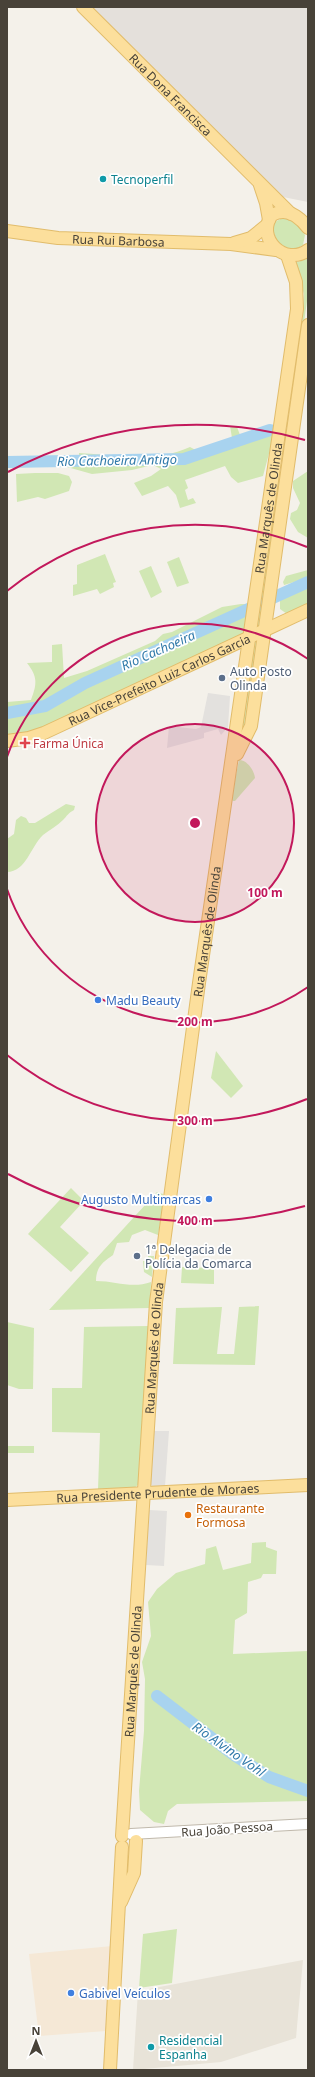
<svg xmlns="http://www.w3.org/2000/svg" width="315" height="2077" viewBox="0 0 315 2077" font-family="'Noto Sans',sans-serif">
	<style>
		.residential { fill: #e8e3d8 }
		.commercial { fill: #f5e8d6 }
		.industrial { fill: #e4e0db }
		.green { fill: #d1e7b4 }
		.parking { fill: #e3e1de }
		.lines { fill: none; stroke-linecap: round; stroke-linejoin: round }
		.river { stroke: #a8d3ef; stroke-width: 12 }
		.minor-casing { stroke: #c0b9ac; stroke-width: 12 }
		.major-casing { stroke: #e1bc6b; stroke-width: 14 }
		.minor { stroke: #fff; stroke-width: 10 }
		.major { stroke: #fcdf9c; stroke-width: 12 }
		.ring { fill: none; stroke: #c2185b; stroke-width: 2 }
		.culture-dot { fill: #0f9aa8; stroke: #fff; stroke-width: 1.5 }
		.service-dot { fill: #5c6f8a; stroke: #fff; stroke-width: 1.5 }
		.health-dot { fill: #e0444e; stroke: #fff; stroke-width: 1.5 }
		.shop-dot { fill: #3f7fe0; stroke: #fff; stroke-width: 1.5 }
		.food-dot { fill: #e8710a; stroke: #fff; stroke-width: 1.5 }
		.labels { text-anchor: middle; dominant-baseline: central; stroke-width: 3.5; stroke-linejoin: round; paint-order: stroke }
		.street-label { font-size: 12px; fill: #484238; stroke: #fff }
		.culture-label { font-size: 12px; fill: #0d838f; stroke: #fff; text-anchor: start }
		.service-label { font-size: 12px; fill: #4e5e75; stroke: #fff; text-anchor: start }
		.health-label { font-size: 12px; fill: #be3a42; stroke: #fff; text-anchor: start }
		.shop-label { font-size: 12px; fill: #366cbe; stroke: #fff; text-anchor: start }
		.food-label { font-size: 12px; fill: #c56008; stroke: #fff; text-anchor: start }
		.water-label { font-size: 13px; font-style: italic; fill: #317aaa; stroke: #fff }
		.centre { fill: #c2185b; stroke: #fff; stroke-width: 2 }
		.ring-label { font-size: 12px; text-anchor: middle; font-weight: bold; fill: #c2185b; stroke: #fff; stroke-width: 3.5; stroke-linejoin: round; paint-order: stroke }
	</style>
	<rect width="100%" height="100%" fill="#f4f1ea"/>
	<polygon class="residential" points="303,1960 296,2038 221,2062 133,2070 138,1991"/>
	<polygon class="commercial" points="112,1946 106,2031 39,2036 29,1954"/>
	<polygon class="industrial" points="92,7 308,7 308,202 283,197"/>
	<g class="green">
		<path d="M284,217L295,221L305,235L303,245L295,250L283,248C276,239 271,233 275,222Z"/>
		<polygon points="307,259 307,301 284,466 281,468 302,324 304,294 294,263"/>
		<path d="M230,426L237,427L240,435L250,437L275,431L263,476L238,483L231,477L225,466L185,480L188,488L185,490L188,500L193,498L196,503L180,508L176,495L168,486L142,496L134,483L151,476L161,469L153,465L132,470L92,474L67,467L44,465H16V459L79,458V453C117,455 155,463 190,447C205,456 221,450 232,438Z"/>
		<polygon points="308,471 308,538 298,532 290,519 291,513 297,510 300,503 293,488 293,481"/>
		<polygon points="35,473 58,473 69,476 72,482 69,491 45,499 38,497 17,502 16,474"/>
		<polygon points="282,480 262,625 255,629 277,483"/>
		<polygon points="105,554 116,582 113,583 114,587 100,594 97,589 73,596 73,585 77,584 77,565"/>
		<polygon points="179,557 189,583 177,587 167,562"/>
		<polygon points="151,566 162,592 151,598 139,571"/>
		<polygon points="308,570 308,578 284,585 283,582 286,576"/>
		<polygon points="308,585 308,605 287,614 280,609 280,598 298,588"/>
		<path d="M241,604H245L247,609L251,607L244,633L239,637L34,732L7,737V702L31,700C37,684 38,677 27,663L52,662V645L62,644L64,678L87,671L155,641L163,634L172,632L222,607Z"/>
		<polygon points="259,640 247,727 242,728 241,725 253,644"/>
		<path d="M239,760C247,760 254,770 255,778L235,801H233L231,799Z"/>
		<path d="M66,804L75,806L74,810C68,813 67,816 63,820C57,826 49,830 43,835C31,846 26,872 7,872V839L14,834L16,820L21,816L26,818L29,823H35Z"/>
		<polygon points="216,1051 243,1086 231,1098 211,1078"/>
		<polygon points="71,1188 84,1201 60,1227 89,1253 71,1272 28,1234"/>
		<path d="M157,1192L163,1194L164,1200L158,1235L145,1230L132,1235L129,1242L117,1243L113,1255C103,1262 96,1267 96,1281C116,1281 132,1289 151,1282L150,1308L49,1310Z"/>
		<polygon points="148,1256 154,1256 152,1277 144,1272 143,1261 148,1261"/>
		<polygon points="182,1267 214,1268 214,1284 181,1283"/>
		<polygon points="259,1306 255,1365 173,1364 176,1308 222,1307 217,1354 234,1354 239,1307"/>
		<polygon points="7,1322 34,1328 33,1389 19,1389 7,1385"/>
		<polygon points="148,1326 139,1484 134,1488 98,1489 100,1433 52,1432 52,1388 82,1388 84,1327"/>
		<rect x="7" y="1446" width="27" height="7"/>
		<polygon points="266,1542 266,1547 277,1551 276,1574 263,1574 261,1578 248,1582 247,1613 235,1620 233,1654 308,1651 308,1801 177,1804 168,1811 164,1824 154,1822 140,1810 139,1791 144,1731 145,1679 142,1662 151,1636 148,1602 157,1589 176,1573 205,1564 206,1549 216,1546 223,1570 251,1563 252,1543"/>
		<polygon points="177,1929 172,1983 139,1988 143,1934"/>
	</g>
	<g class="parking">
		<polygon points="208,693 230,696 228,727 221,735 218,729 204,733 204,738 167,748 169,726 196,729 201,727"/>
		<polygon points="153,1431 169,1431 165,1486 152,1486 150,1483"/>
		<polygon points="149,1510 167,1511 164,1566 146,1565"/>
	</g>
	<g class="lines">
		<g class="river">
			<polyline points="7,462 184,459 270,430"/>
			<polyline points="7,713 45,706 85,683 308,582"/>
			<polyline points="157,1696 234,1755 269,1777 308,1791"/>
		</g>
		<g class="minor-casing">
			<polyline id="minor" points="131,1834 308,1824"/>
		</g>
		<g class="major-casing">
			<g id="major">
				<path id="s1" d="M83,7L291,214"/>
				<polyline points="260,185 266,203 269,220"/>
				<path d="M308,228C299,216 286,207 272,215C255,238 285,267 308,250"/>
				<path id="s2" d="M7,231L58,238L231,244L276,250"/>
				<polyline points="234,243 251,238 267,225"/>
				<path id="s3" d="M7,741L29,738L44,733L308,610"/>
				<polyline points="237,754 251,726 308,325"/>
				<path id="s4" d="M7,1500L308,1485"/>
				<path id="s5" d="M122,1836L156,1302L199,983L297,309L296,282L287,255"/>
				<polyline points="121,1902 134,1873 136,1841"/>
				<polyline points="110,2070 122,1847"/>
			</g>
		</g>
		<use href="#minor" class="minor"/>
		<use href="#major" class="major"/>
	</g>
	<circle cx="195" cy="823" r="99" fill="#c2185b" fill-opacity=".12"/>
	<g class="ring">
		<circle cx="195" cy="823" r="99"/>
		<path d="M308 987A199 199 0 0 1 7 889M7 757A199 199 0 0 1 308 659"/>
		<path d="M307 1099A298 298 0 0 1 7 1055M7 591A298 298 0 0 1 307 547"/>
		<path d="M305 1206A398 398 0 0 1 8 1174M8 472A398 398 0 0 1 305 440"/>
	</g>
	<g class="culture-dot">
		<circle cx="103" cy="179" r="4"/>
		<circle cx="151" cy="2047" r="4"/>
	</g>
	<g class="service-dot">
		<circle cx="222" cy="678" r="4"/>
		<circle cx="137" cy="1256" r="4"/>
	</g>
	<path class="health-dot" d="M23 737h4v4h4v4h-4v4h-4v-4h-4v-4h4z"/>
	<g class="shop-dot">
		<circle cx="98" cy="1000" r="4"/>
		<circle cx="209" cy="1199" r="4"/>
		<circle cx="71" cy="1993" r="4"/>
	</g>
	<circle class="food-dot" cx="188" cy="1515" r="4"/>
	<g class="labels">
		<g class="street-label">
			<text stroke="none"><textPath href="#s1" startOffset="124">Rua Dona Francisca</textPath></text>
			<text stroke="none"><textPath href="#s2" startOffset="112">Rua Rui Barbosa</textPath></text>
			<text stroke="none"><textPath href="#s5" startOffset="1337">Rua Marquês de Olinda</textPath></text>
			<text stroke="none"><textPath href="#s3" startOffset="165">Rua Vice-Prefeito Luiz Carlos Garcia</textPath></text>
			<text stroke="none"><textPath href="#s5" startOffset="909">Rua Marquês de Olinda</textPath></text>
			<text stroke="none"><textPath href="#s5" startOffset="489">Rua Marquês de Olinda</textPath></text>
			<text stroke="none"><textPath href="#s4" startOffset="151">Rua Presidente Prudente de Moraes</textPath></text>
			<text stroke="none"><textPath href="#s5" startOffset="165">Rua Marquês de Olinda</textPath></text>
			<text transform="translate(227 1829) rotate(-4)">Rua João Pessoa</text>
		</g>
		<g class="culture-label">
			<text x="111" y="179">Tecnoperfil</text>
			<text x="159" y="2040">Residencial<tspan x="159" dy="14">Espanha</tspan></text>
		</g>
		<g class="service-label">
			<text x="230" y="671">Auto Posto<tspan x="230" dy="14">Olinda</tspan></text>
			<text x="145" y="1249">1ª Delegacia de<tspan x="145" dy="14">Polícia da Comarca</tspan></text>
		</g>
		<g class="health-label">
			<text x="33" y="743">Farma Única</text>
		</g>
		<g class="shop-label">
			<text x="106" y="1000">Madu Beauty</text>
			<text x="201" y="1199" text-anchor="end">Augusto Multimarcas</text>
			<text x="79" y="1993">Gabivel Veículos</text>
		</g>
		<g class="food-label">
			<text x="196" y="1508">Restaurante<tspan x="196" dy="14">Formosa</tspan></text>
		</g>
		<g class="water-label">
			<text transform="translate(117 460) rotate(-1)">Rio Cachoeira Antigo</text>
			<text transform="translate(158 650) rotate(-24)">Rio Cachoeira</text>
			<text transform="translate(229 1749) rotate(35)">Rio Alvino Vohl</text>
		</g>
	</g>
	<circle cx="195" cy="823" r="6" class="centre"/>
	<g class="ring-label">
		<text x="265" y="897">100 m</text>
		<text x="195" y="1026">200 m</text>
		<text x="195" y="1125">300 m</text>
		<text x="195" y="1225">400 m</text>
	</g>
	<rect width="315" height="2077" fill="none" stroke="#484238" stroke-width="16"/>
	<g transform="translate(36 2041)" stroke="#ffffff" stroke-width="3" paint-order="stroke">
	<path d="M0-3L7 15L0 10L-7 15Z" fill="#484238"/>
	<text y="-6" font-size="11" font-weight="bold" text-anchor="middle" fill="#484238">N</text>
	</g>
</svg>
